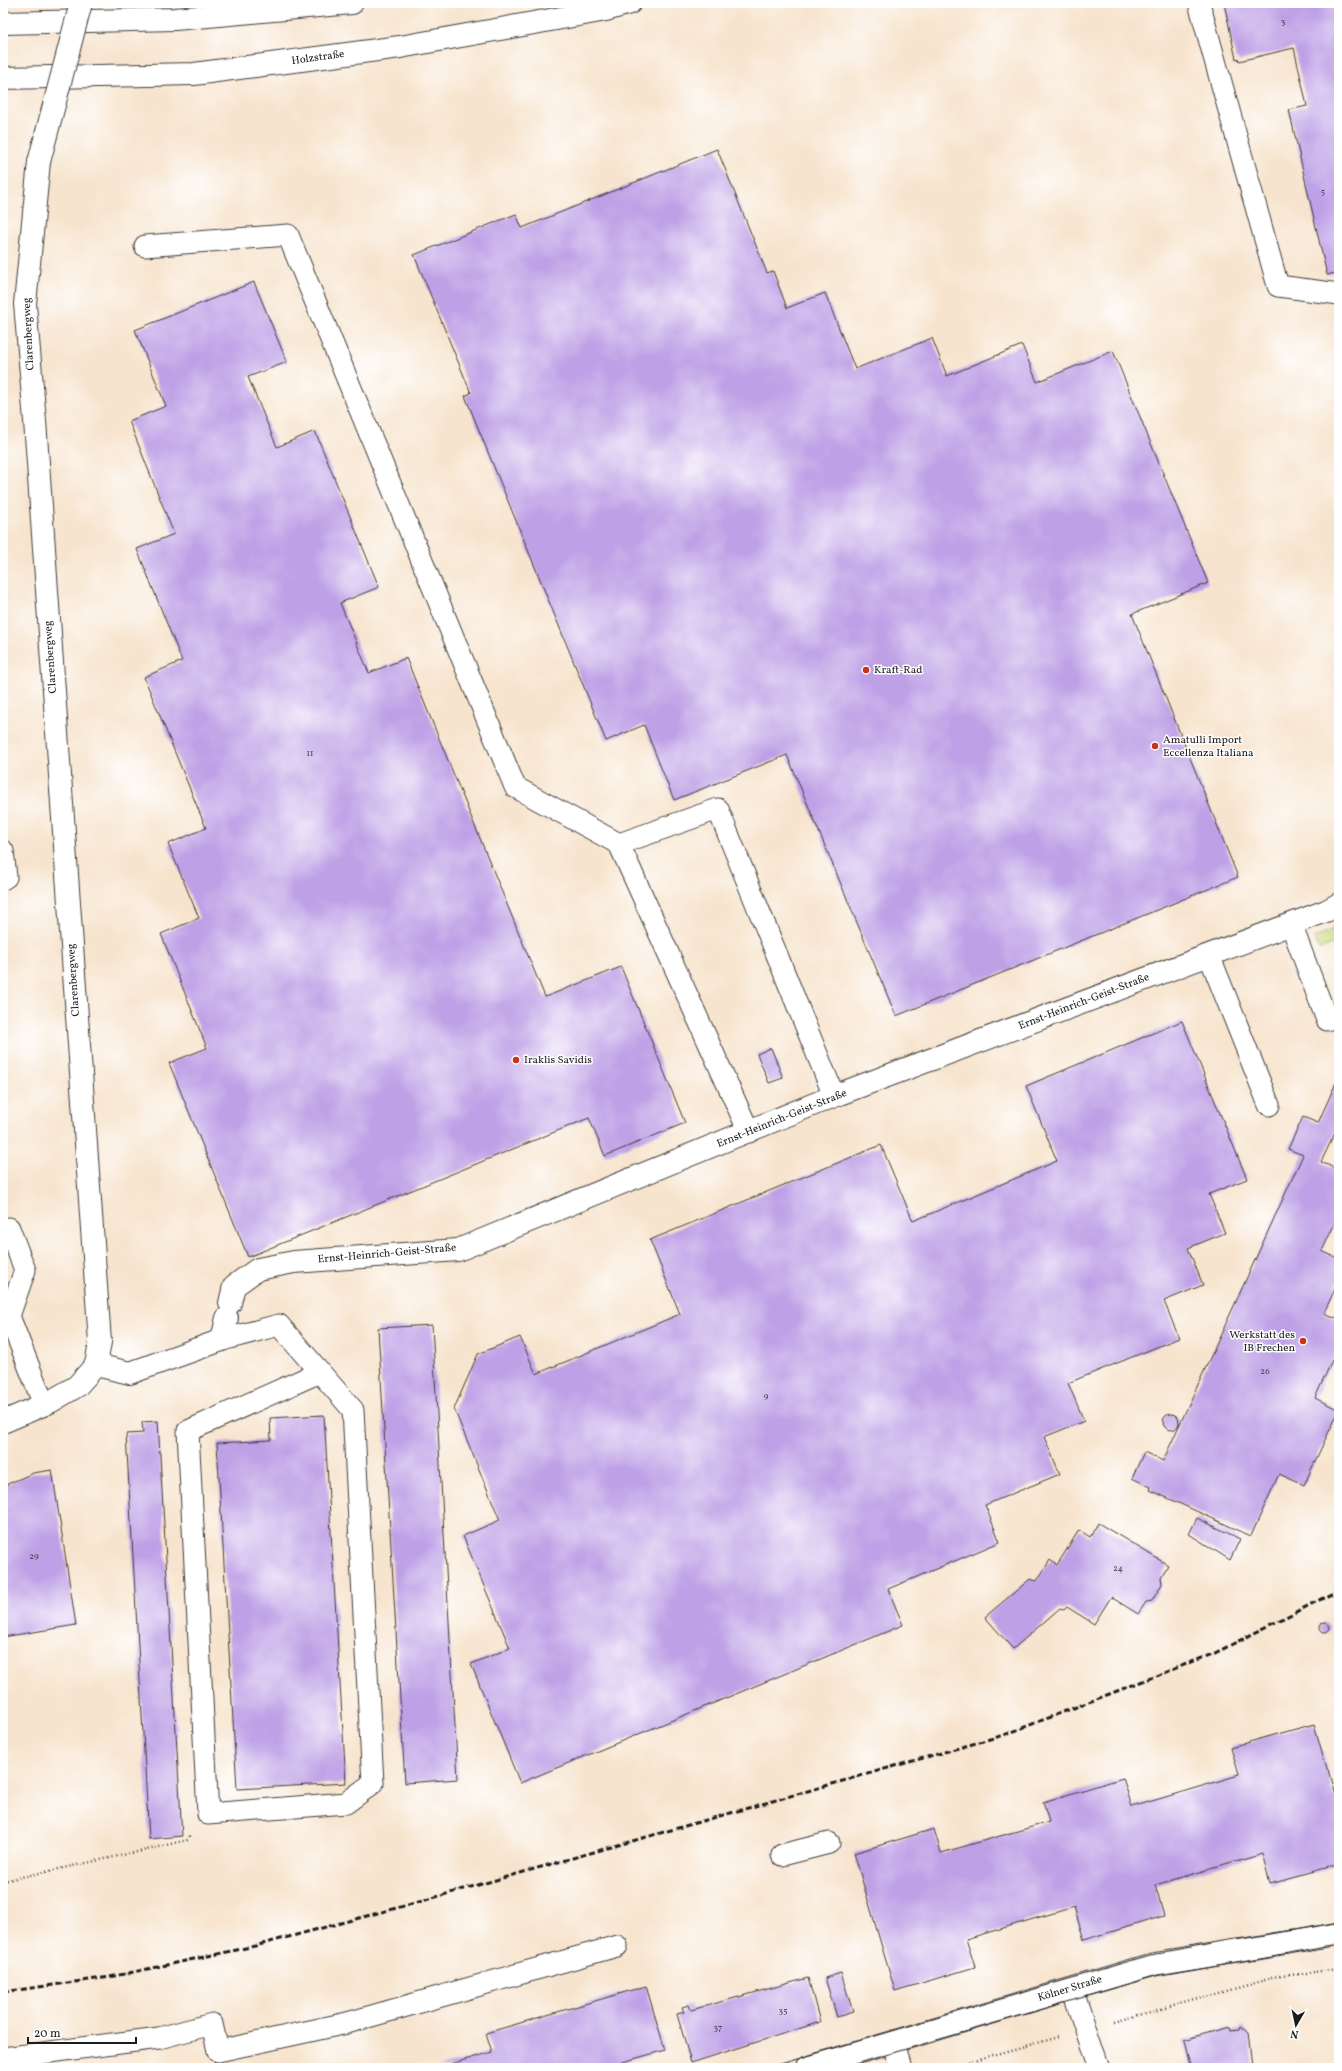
<svg xmlns="http://www.w3.org/2000/svg" width="1342" height="2071" viewBox="0 0 1342 2071" font-family="Vollkorn,serif">
	<style>
		.green { fill: #c7d475; stroke: #727848 }
		.building { fill: #bea0e6 }
		.lines { fill: none; stroke-linecap: round; stroke-linejoin: round }
		.lane-casing { stroke: #3d3a37; stroke-width: 23 }
		.street-casing { stroke: #3d3a37; stroke-width: 24 }
		.secondary-casing { stroke: #3d3a37; stroke-width: 24 }
		.path { stroke: #3d3a37; stroke-width: 2.5; stroke-dasharray: 1 3; stroke-linecap: butt }
		.lane { stroke: #fff; stroke-width: 21 }
		.street { stroke: #fff; stroke-width: 22 }
		.secondary { stroke: #fff; stroke-width: 22 }
		.tram { stroke: #1c1c1c; stroke-width: 1 }
		.rail { stroke: #1c1c1c; stroke-width: 3; stroke-dasharray: 6 3; stroke-linecap: butt }
		.street-bridge-casing { stroke: #3d3a37; stroke-width: 24; stroke-linecap: butt }
		.street-bridge { stroke: #fff; stroke-width: 22 }
		.poi-dot { fill: #c8321e; stroke: #fff; stroke-width: 1.5 }
		.labels { text-anchor: middle; dominant-baseline: central; stroke-width: 3; stroke-linejoin: round; paint-order: stroke }
		.number-label { font-size: 9px; fill: #443d4e }
		.street-label { font-size: 11px; fill: #1c1c1c; stroke: #fff }
		.poi-label { font-size: 11px; fill: #1c1c1c; stroke: #fff; text-anchor: start }
	</style>
	<rect width="100%" height="100%" fill="#fff"/>
	<filter id="ink" filterUnits="userSpaceOnUse"><feTurbulence type="fractalNoise" baseFrequency=".025" numOctaves="2"/><feDisplacementMap in="SourceGraphic" scale="8" xChannelSelector="R" yChannelSelector="G"/><feConvolveMatrix kernelMatrix="1 2 1 2 8 2 1 2 1" color-interpolation-filters="sRGB"/></filter>
	<filter id="wash" filterUnits="userSpaceOnUse"><feTurbulence type="fractalNoise" baseFrequency=".012" numOctaves="4" result="noise"/><feDisplacementMap in="SourceGraphic" scale="16" xChannelSelector="R" yChannelSelector="G"/><feGaussianBlur stdDeviation="0.9" result="paint"/><feColorMatrix in="noise" values="0 0 0 0 0 0 0 0 0 0 0 0 0 0 0 0 0 1.4 0 .05"/><feComposite in="paint" operator="in"/></filter>
	<g filter="url(#wash)">
		<rect width="100%" height="100%" fill="#f7e4ce"/>
		<polygon class="green" points="1339,926 1339,943 1338,942 1320,950 1314,938"/>
		<g id="blocks">
			<g class="building">
				<polygon points="1224,3 1339,3 1339,272 1327,275 1289,110 1307,106 1294,48 1239,61 1238,58 1236,59"/>
				<polygon points="717,149 767,273 773,271 787,308 825,293 855,369 932,338 947,376 1022,345 1037,382 1113,351 1208,583 1132,614 1238,877 896,1016 787,755 674,800 644,725 606,741 465,396 471,393 414,255 516,214 522,228"/>
				<polygon points="254,282 287,362 248,377 277,447 315,431 379,587 340,603 369,673 406,658 545,997 621,967 685,1123 605,1156 589,1118 248,1257 169,1063 207,1048 161,934 199,918 168,844 206,828 144,677 182,661 137,549 174,534 129,421 166,406 135,330"/>
				<polygon points="1182,1021 1247,1179 1209,1194 1225,1233 1188,1248 1203,1285 1164,1301 1179,1338 1068,1383 1084,1421 1044,1437 1060,1474 985,1505 1000,1542 888,1589 903,1625 520,1783 471,1664 510,1648 463,1536 500,1520 454,1409 478,1354 520,1337 536,1374 680,1314 650,1240 881,1145 913,1221 1057,1161 1026,1086"/>
				<polygon points="771,1048 783,1078 769,1083 757,1054"/>
				<polygon points="1339,1076 1339,1135 1335,1133 1321,1162 1339,1170 1339,1214 1322,1251 1339,1259 1339,1280 1324,1313 1339,1319 1339,1345 1315,1398 1339,1410 1304,1485 1279,1474 1251,1536 1150,1490 1151,1487 1132,1478 1144,1452 1163,1461 1303,1155 1288,1149 1303,1117 1318,1123"/>
				<polygon points="432,1325 458,1779 405,1783 378,1328"/>
				<circle cx="1171" cy="1422" r="8"/>
				<polygon points="324,1415 346,1783 237,1789 217,1443 271,1440 270,1418"/>
				<polygon points="158,1421 182,1836 149,1839 126,1434 143,1433 142,1422"/>
				<polygon points="52,1470 76,1625 3,1637 3,1486 33,1473"/>
				<polygon points="1197,1518 1240,1539 1230,1560 1189,1534"/>
				<polygon points="1098,1523 1168,1565 1161,1577 1162,1584 1152,1601 1146,1602 1138,1614 1111,1597 1094,1624 1067,1607 1064,1610 1060,1608 1013,1649 985,1617 1030,1579 1037,1581 1050,1560 1057,1565 1079,1530 1090,1537"/>
				<circle cx="1325" cy="1628" r="5"/>
				<polygon points="1314,1724 1339,1812 1339,1865 1270,1884 1262,1854 1155,1885 1164,1916 1084,1940 1074,1907 966,1939 975,1967 895,1991 854,1853 934,1829 941,1853 1049,1822 1043,1802 1123,1778 1132,1807 1239,1775 1231,1747"/>
				<polygon points="841,1973 853,2012 837,2017 825,1978"/>
				<polygon points="808,1978 820,2022 691,2063 677,2014 684,2012 682,2007 689,2005 691,2010"/>
				<polygon points="646,1986 665,2050 602,2068 437,2068 492,2052 486,2033"/>
				<polygon points="1241,2026 1249,2033 1253,2068 1190,2068 1183,2040 1229,2027 1230,2030 1240,2029"/>
			</g>
		</g>
	</g>
	<g filter="url(#ink)">
		<use href="#blocks" fill-opacity="0" stroke="#3d3a37" stroke-width="1"/>
		<g class="lines">
			<g class="lane-casing">
				<g id="lane">
					<polyline points="1199,3 1278,286 1339,294"/>
					<polyline points="145,246 288,235 515,787 619,844 749,1132"/>
					<polyline points="619,844 718,809 834,1096"/>
					<polyline points="3,851 6,877 3,879"/>
					<polyline points="1291,924 1327,1020"/>
					<polyline points="1209,955 1269,1105"/>
					<polyline points="9,1228 25,1270 9,1316 44,1405"/>
					<polyline points="222,1340 279,1325 353,1410 373,1783 346,1803 208,1814 188,1431 320,1372"/>
					<polyline points="782,1855 829,1843"/>
					<polyline points="1072,1989 1099,2068"/>
					<polyline points="893,2043 900,2068"/>
					<polyline points="3,2058 159,2038 212,2024 218,2051 347,2023 617,1946"/>
				</g>
			</g>
			<g class="street-casing">
				<g id="street">
					<polyline points="230,1303 234,1286 258,1269 294,1262 458,1250 834,1096 1326,911 1339,904"/>
					<polyline points="96,1365 130,1373 222,1340 227,1318"/>
					<polyline points="3,1422 50,1402 77,1386 96,1365 100,1342 35,421 25,304 39,162"/>
					<polyline points="806,2068 1154,1964 1339,1934"/>
				</g>
			</g>
			<g class="secondary-casing">
				<g id="secondary">
					<polyline points="3,23 175,19 352,3"/>
					<polyline points="3,78 194,74 400,47 606,10 630,3"/>
				</g>
			</g>
			<g class="path">
				<polyline points="3,1881 151,1849 187,1840 189,1836"/>
				<polyline points="1115,2021 1266,1979 1339,1970"/>
				<polyline points="945,2068 1058,2037"/>
			</g>
			<use href="#lane" class="lane"/>
			<use href="#street" class="street"/>
			<use href="#secondary" class="secondary"/>
			<g class="tram">
				<polyline points="767,2068 1150,1955 1339,1922"/>
				<polyline points="841,2068 1156,1976 1339,1944"/>
			</g>
			<polyline class="rail" points="3,1992 110,1977 255,1946 415,1903 1004,1735 1215,1653 1339,1590"/>
			<g class="street-bridge-casing">
				<polyline id="street-bridge" points="39,162 81,3"/>
			</g>
			<use href="#street-bridge" class="street-bridge"/>
		</g>
	</g>
	<g class="poi-dot">
		<circle cx="866" cy="670" r="4"/>
		<circle cx="1155" cy="746" r="4"/>
		<circle cx="516" cy="1060" r="4"/>
		<circle cx="1303" cy="1341" r="4"/>
	</g>
	<g class="labels">
		<g class="number-label">
			<text x="1283" y="21">3</text>
			<text x="1323" y="191">5</text>
			<text x="310" y="753">11</text>
			<text x="1265" y="1371">26</text>
			<text x="766" y="1396">9</text>
			<text x="34" y="1556">29</text>
			<text x="1118" y="1568">24</text>
			<text x="783" y="2010">35</text>
			<text x="718" y="2027">37</text>
		</g>
		<g class="street-label">
			<text transform="translate(318 58) rotate(-8)">Holzstraße</text>
			<text transform="translate(29 334) rotate(-93)">Clarenbergweg</text>
			<text transform="translate(51 657) rotate(-94)">Clarenbergweg</text>
			<text transform="translate(74 980) rotate(-94)">Clarenbergweg</text>
			<text transform="translate(1084 1002) rotate(-21)">Ernst-Heinrich-Geist-Straße</text>
			<text transform="translate(782 1119) rotate(-22)">Ernst-Heinrich-Geist-Straße</text>
			<text transform="translate(387 1254) rotate(-5)">Ernst-Heinrich-Geist-Straße</text>
			<text transform="translate(1070 1989) rotate(-17)">Kölner Straße</text>
		</g>
		<g class="poi-label">
			<text x="874" y="670">Kraft-Rad</text>
			<text x="1163" y="740">Amatulli Import<tspan x="1163" dy="13">Eccellenza Italiana</tspan></text>
			<text x="524" y="1060">Iraklis Savidis</text>
			<text x="1295" y="1335" text-anchor="end">Werkstatt des<tspan x="1295" dy="13">IB Frechen</tspan></text>
		</g>
	</g>
	<rect width="1342" height="2071" fill="none" stroke="#fff" stroke-width="16"/>
	<g transform="translate(1296 2025) rotate(189)" stroke="#ffffff" stroke-width="3" paint-order="stroke">
	<path d="M0-3L7 15L0 10L-7 15Z" fill="#1c1c1c"/>
	<text y="-6" font-size="11" font-weight="bold" text-anchor="middle" fill="#1c1c1c">N</text>
	</g>
	<path d="M28 2037v6h108v-6" fill="none" stroke="#1c1c1c" stroke-width="2"/>
	<text x="34" y="2037" font-size="12" fill="#1c1c1c" stroke="#ffffff" stroke-width="3" paint-order="stroke">20 m</text>
</svg>
